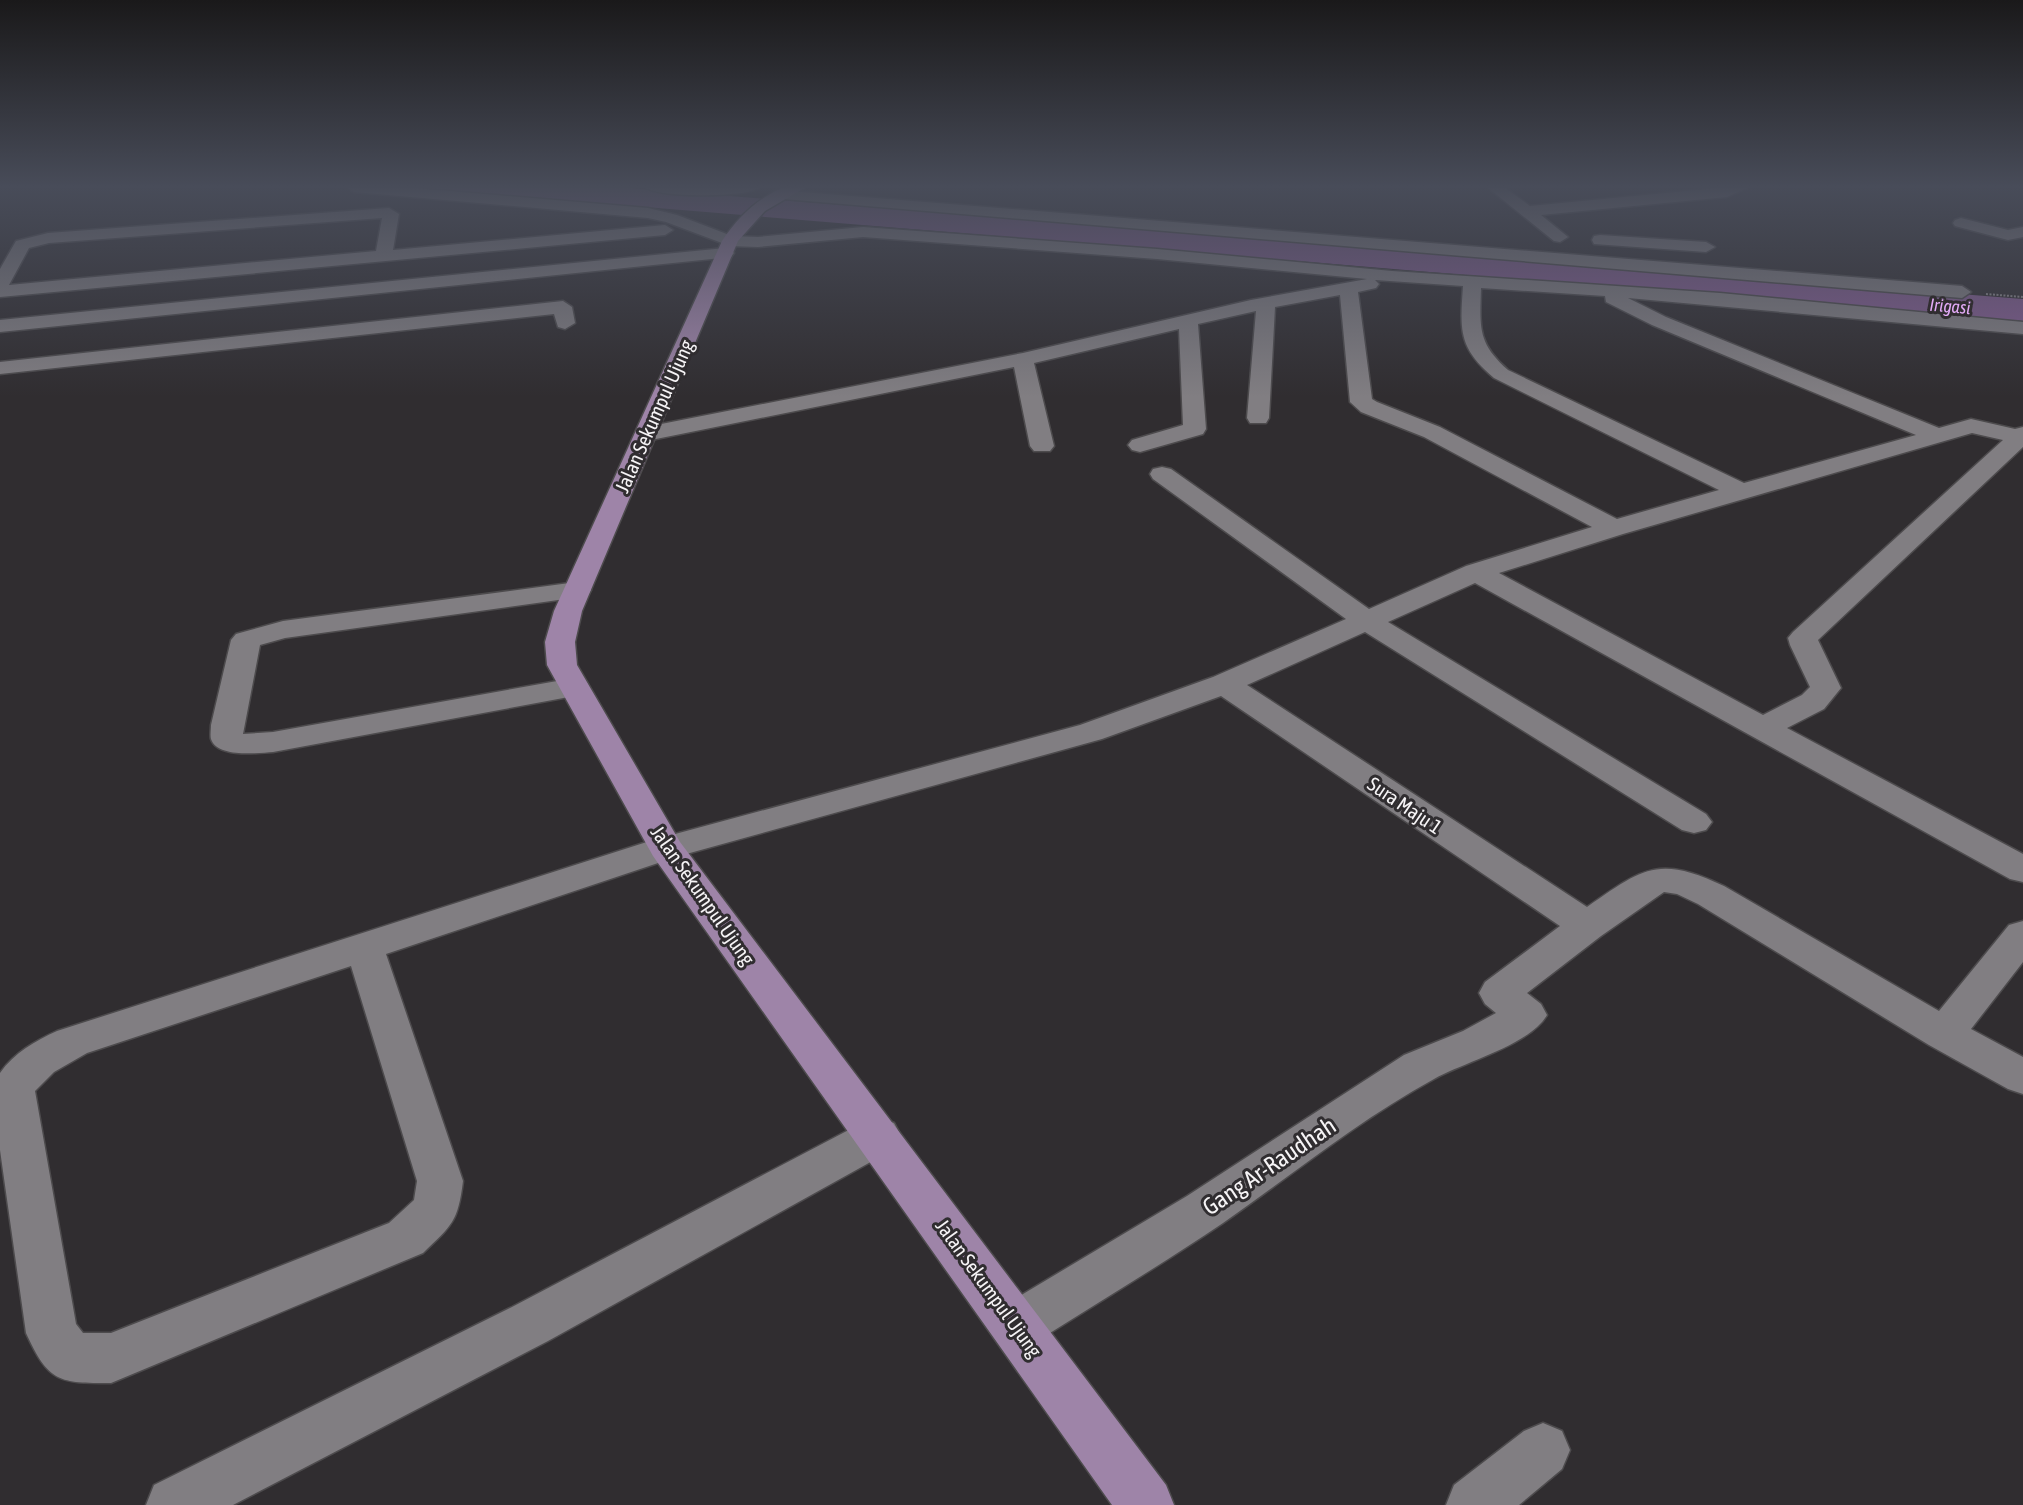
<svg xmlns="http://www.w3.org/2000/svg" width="2023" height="1505" viewBox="0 0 2023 1505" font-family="'Asap Condensed',sans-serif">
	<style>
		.water { fill: #825c90 }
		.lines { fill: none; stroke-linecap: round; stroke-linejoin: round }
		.minor-casing { stroke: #4d4b4d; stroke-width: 3 }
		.major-casing { stroke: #4d4b4d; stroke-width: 3 }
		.path { stroke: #8c898c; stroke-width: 2; stroke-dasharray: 2 1.5; stroke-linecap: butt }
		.minor { fill: #817e82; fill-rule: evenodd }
		.major { fill: #9e84a8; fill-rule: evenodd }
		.labels { text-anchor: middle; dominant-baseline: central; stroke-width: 6; stroke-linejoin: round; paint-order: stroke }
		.far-water-label { font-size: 18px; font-style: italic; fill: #e2aaf6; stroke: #302d30 }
		.street-label { font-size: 20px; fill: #f6f4f6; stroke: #302d30 }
		.near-street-label { font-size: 24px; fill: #f6f4f6; stroke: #302d30 }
	</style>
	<rect width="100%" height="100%" fill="#302d30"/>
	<polygon class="water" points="403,187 616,187 2023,299 2023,321"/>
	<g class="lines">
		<g class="minor-casing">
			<g id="minor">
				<path d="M346,187H402L648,208L677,215L732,236L758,237L863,227L1157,249L1392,271L1720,293L2023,322V334L1628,298L1666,317L1939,428L1971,419L2015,429L2023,427V447L1818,640L1841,688L1824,709L1787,728L2023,854V882L2010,879L1475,583L1388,622L1706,814L1712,822L1706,830L1694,833L1682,830L1365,632L1247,685L1587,907C1643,868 1658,855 1724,886L1939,1011L2009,925L2023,921V962L1971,1029L2023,1057V1094L2008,1089L1929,1045L1698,904L1677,894L1664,892L1601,936L1527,993L1541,1004L1547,1015C1530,1045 1464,1062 1434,1079C1359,1120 1292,1175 1223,1223C1161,1265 1097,1303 1034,1343L1016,1350L998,1343L990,1326L998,1309L1187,1196L1404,1055L1463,1031L1496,1013L1485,1004L1479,993L1485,982L1560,926L1221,696L1102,739L679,856L386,954L463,1181C458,1222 452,1225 423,1253L111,1383C59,1383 49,1383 26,1333L0,1150V1073C14,1053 35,1041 57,1031L653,840L1080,725L1213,677L1346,619L1153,479L1150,474L1153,469L1162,467L1171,469L1369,609L1466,566L1592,527L1424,437L1361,412L1350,402L1340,295L1275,307L1269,418L1266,423H1250L1247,418L1256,311L1198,324L1206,429L1203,434L1140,452L1132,450L1128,445L1132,440L1183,425L1179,329L1034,363L1054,446L1050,451H1034L1030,446L1014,367L646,441L638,439L635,434L638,429L646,427L1023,353L1251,300L1367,279L1157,259L863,237L758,247L730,246L666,222L648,218L354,192ZM1375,280L1463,286C1460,330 1458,348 1494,378L1719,490L1617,519L1440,427L1377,402L1372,399L1358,292L1376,288L1379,284ZM1481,288L1605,296L1606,302L1652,325L1916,435L1744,483L1508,370C1477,343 1480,327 1481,288ZM1972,433L2003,440L1793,632L1788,638L1790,645L1810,687L1802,695L1763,715L1499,573L1623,534ZM351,966L417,1181L414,1200L389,1223L111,1333H83L76,1324L35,1091L54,1072L87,1053Z"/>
				<path d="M645,187H760C750,198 655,198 645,187Z"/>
				<polygon points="1487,187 1504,187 1530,206 1728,187 1747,188 1727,197 1541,215 1568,237 1560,242 1554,241"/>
				<polygon points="777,190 1962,286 1971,292 1962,298 772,198 769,195"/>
				<path d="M389,208L399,214L393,250L665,225L673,230L665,235L0,297V269L16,241L48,233ZM382,218L376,251L9,285L29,248L49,243Z"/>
				<polygon points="1961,218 2008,230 2023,227 2023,237 2008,240 1955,226 1953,223 1955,220"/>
				<polygon points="1600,235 1706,242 1715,247 1706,252 1594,244 1592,240 1594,236"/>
				<polygon points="725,248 731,249 734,253 731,257 0,332 0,320"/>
				<polygon points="563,301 572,307 575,323 565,329 558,327 554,314 0,374 0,362"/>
				<path d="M577,582L587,584L591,590L587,596L285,638L260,645L243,734L273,732L574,678L585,680L589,687L585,694L273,752C258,753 217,758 211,739C210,736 211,729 211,725L231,640L236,634L283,621Z"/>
				<polygon points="878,1117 894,1123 901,1136 894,1149 548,1341 233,1505 146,1505 154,1485 512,1307 862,1123"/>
				<polygon points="1543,1423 1562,1431 1570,1450 1562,1469 1519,1505 1446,1505 1454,1485 1524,1431"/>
			</g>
		</g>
		<g class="major-casing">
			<path id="major" d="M785,187H806L765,211L738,241L582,611L575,642L577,665L680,842L1166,1485L1174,1505H1112L653,856L547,665L545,642L554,611L722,241C738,217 757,198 785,187Z"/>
		</g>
		<polyline class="path" points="1986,294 2023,297"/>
		<use href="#minor" class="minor"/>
		<use href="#major" class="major"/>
	</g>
	<linearGradient id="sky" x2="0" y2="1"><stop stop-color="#1a191a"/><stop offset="0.47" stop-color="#484c59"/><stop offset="1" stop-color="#484c59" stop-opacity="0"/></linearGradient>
	<rect width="2023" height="397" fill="url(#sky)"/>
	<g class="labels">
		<g class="far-water-label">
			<text transform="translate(1950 306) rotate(5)">Irigasi</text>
		</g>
		<g class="street-label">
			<text transform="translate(654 416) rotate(-66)">Jalan Sekumpul Ujung</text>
			<text transform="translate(1405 805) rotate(34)">Sura Maju 1</text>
			<text transform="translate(703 895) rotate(55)">Jalan Sekumpul Ujung</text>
			<text transform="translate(989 1288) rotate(54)">Jalan Sekumpul Ujung</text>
		</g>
		<g class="near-street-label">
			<text transform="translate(1269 1166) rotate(-34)">Gang Ar-Raudhah</text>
		</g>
	</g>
</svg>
